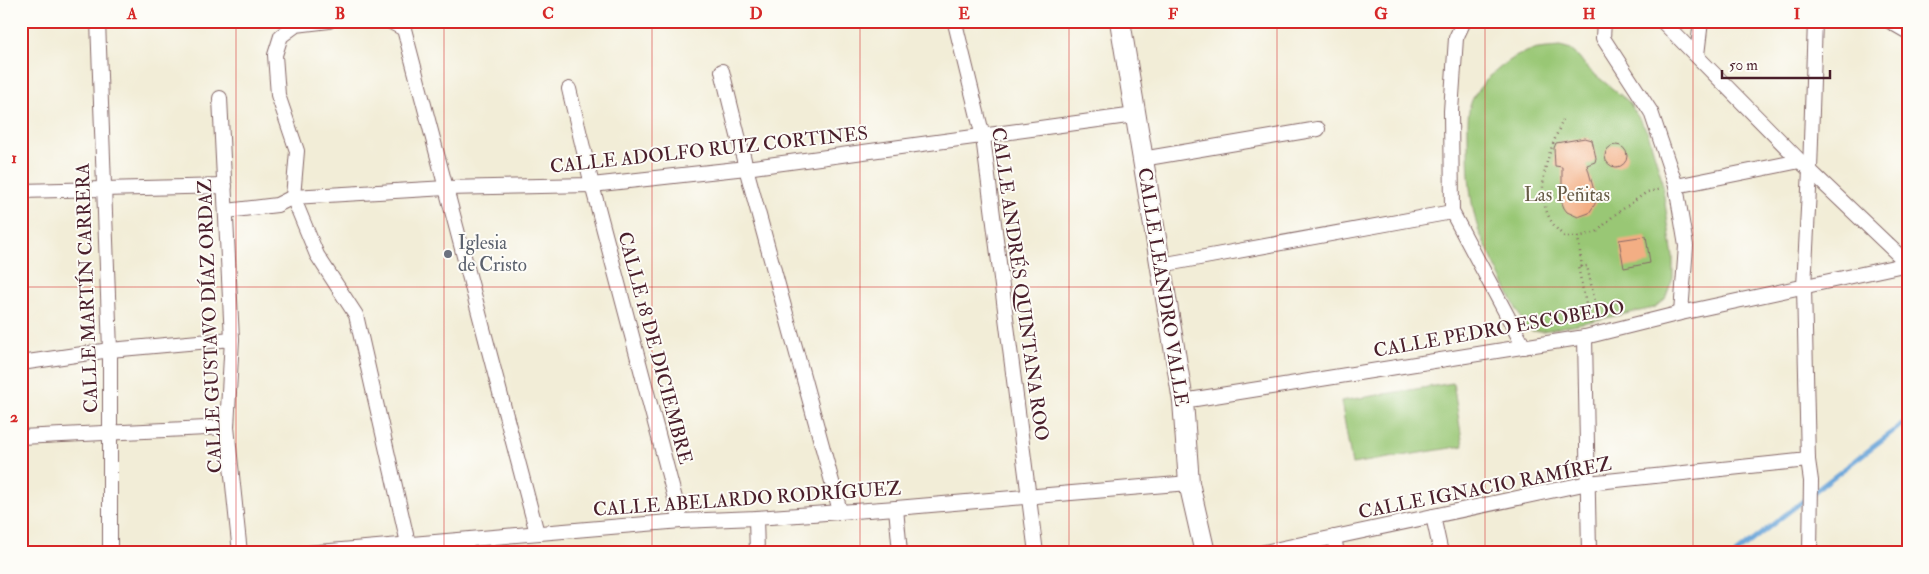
<svg xmlns="http://www.w3.org/2000/svg" width="1929" height="574" viewBox="0 0 1929 574" font-family="'IM FELL Double Pica',serif">
	<style>
		.green { fill: #99c775; stroke: #727350 }
		.lines { fill: none; stroke-linecap: round; stroke-linejoin: round }
		.stream { stroke: #68a4d9; stroke-width: 4.5 }
		.building { fill: #f3ae84 }
		.street-casing { stroke: #856767; stroke-width: 16 }
		.secondary-casing { stroke: #856767; stroke-width: 22 }
		.path { stroke: #856767; stroke-width: 2.5; stroke-dasharray: 1 4; stroke-linecap: butt }
		.street { stroke: #fff; stroke-width: 14 }
		.secondary { stroke: #fff; stroke-width: 20 }
		.grid { fill: none; stroke: #d62828; stroke-width: 1; stroke-opacity: 0.55 }
		.worship-dot { fill: #6b7280; stroke: #fdfcf7; stroke-width: 2 }
		.labels { text-anchor: middle; dominant-baseline: central; stroke-width: 4; stroke-linejoin: round; paint-order: stroke }
		.street-label { font-size: 19px; fill: #4a1f2b; stroke: #fdfcf7 }
		.park-label { font-size: 19px; fill: #665a45; stroke: #fdfcf7 }
		.worship-label { font-size: 19px; fill: #5b616d; stroke: #fdfcf7; text-anchor: start }
		.neatline { fill: none; stroke: #d62828; stroke-width: 2 }
		.grid-label { font-size: 16px; text-anchor: middle; font-weight: bold; fill: #d62828 }
	</style>
	<rect width="100%" height="100%" fill="#fdfcf7"/>
	<filter id="ink" filterUnits="userSpaceOnUse"><feTurbulence type="fractalNoise" baseFrequency=".02" numOctaves="2"/><feDisplacementMap in="SourceGraphic" scale="10" xChannelSelector="R" yChannelSelector="G"/><feConvolveMatrix kernelMatrix="1 2 1 2 8 2 1 2 1" color-interpolation-filters="sRGB"/></filter>
	<filter id="wash" filterUnits="userSpaceOnUse"><feTurbulence type="fractalNoise" baseFrequency=".0096" numOctaves="4" result="noise"/><feDisplacementMap in="SourceGraphic" scale="20" xChannelSelector="R" yChannelSelector="G"/><feGaussianBlur stdDeviation="1.12" result="paint"/><feColorMatrix in="noise" values="0 0 0 0 0 0 0 0 0 0 0 0 0 0 0 0 0 1.4 0 .05"/><feComposite in="paint" operator="in"/></filter>
	<g filter="url(#wash)">
		<rect width="100%" height="100%" fill="#f2edd7"/>
		<g class="green">
			<path d="M1560,47L1571,50L1579,57L1588,69L1628,101L1648,133L1661,176L1673,257V278L1665,299L1654,308L1544,331H1532L1525,327L1479,232C1469,201 1468,171 1468,138C1468,127 1467,114 1471,103C1477,84 1510,56 1529,51C1539,48 1550,48 1560,47Z"/>
			<polygon points="1453,383 1463,446 1352,464 1341,401"/>
		</g>
		<g class="lines">
			<g class="stream">
				<polyline points="1814,492 1908,420"/>
				<polyline points="1736,553 1808,497"/>
			</g>
		</g>
		<g id="blocks">
			<g class="building">
				<polygon points="1585,138 1592,140 1596,158 1595,162 1587,165 1596,198 1595,204 1589,213 1578,217 1567,212 1564,208 1562,203 1562,167 1555,166 1554,148 1556,143"/>
				<circle cx="1616" cy="156" r="11"/>
				<polygon points="1646,236 1650,263 1624,268 1619,240"/>
			</g>
		</g>
	</g>
	<g filter="url(#ink)">
		<use href="#blocks" fill-opacity="0" stroke="#856767" stroke-width="1"/>
		<g class="lines">
			<g class="street-casing">
				<g id="street">
					<polyline points="98,21 110,350 110,553"/>
					<polyline points="329,21 296,25 281,36 275,55 278,95 297,151 293,197 317,255 356,315 410,552"/>
					<polyline points="389,21 404,29 537,533"/>
					<polyline points="1464,21 1456,38 1451,111 1452,212 1524,347"/>
					<polyline points="1604,21 1603,38 1651,112 1676,186 1686,246 1681,313"/>
					<polyline points="1662,21 1800,161 1908,264"/>
					<polyline points="1889,21 1908,32"/>
					<polyline points="955,23 983,137 1036,553"/>
					<polyline points="1697,55 1701,21"/>
					<polyline points="722,71 746,168 840,511"/>
					<polyline points="569,89 592,185 681,521"/>
					<polyline points="220,98 232,339 227,427 240,553"/>
					<polyline points="1142,159 1318,129"/>
					<polyline points="1676,186 1800,161"/>
					<polyline points="21,191 225,186"/>
					<polyline points="227,211 277,205 293,197 446,188 592,185 746,168 1135,115"/>
					<polyline points="1161,265 1452,212"/>
					<polyline points="1585,337 1589,553"/>
					<polyline points="21,363 110,350 232,339"/>
					<polyline points="1183,401 1585,337 1681,313 1908,264"/>
					<polyline points="21,437 227,427"/>
					<polyline points="896,508 900,553"/>
					<polyline points="1433,516 1441,553"/>
					<polyline points="756,518 757,553"/>
					<polyline points="1334,537 1337,553"/>
					<polyline points="307,553 681,521 756,518 896,508 1189,483"/>
					<polyline points="1260,553 1588,483 1808,460"/>
					<polyline points="1810,553 1811,481 1808,460 1804,287 1810,170 1815,21"/>
				</g>
			</g>
			<g class="secondary-casing">
				<polyline id="secondary" points="1120,21 1183,401 1189,483 1205,553"/>
			</g>
			<g class="path">
				<path d="M1563,120C1546,158 1527,205 1565,237H1578"/>
				<polyline points="1582,267 1578,237 1597,232 1613,216 1647,192 1662,189"/>
				<polyline points="1590,323 1578,267 1587,266 1599,320"/>
			</g>
			<use href="#street" class="street"/>
			<use href="#secondary" class="secondary"/>
		</g>
	</g>
	<path class="grid" d="M236,21V553M444,21V553M652,21V553M860,21V553M1069,21V553M1277,21V553M1485,21V553M1693,21V553M21,287H1908"/>
	<circle class="worship-dot" cx="448" cy="254" r="5"/>
	<g class="labels">
		<g class="street-label">
			<text transform="translate(709 150) rotate(-6)">CALLE ADOLFO RUIZ CORTINES</text>
			<text transform="translate(1020 284) rotate(82)">CALLE ANDRÉS QUINTANA ROO</text>
			<text transform="translate(1163 287) rotate(81)">CALLE LEANDRO VALLE</text>
			<text transform="translate(87 288) rotate(-92)">CALLE MARTÍN CARRERA</text>
			<text transform="translate(210 326) rotate(-92)">CALLE GUSTAVO DÍAZ ORDAZ</text>
			<text transform="translate(1499 329) rotate(-10)">CALLE PEDRO ESCOBEDO</text>
			<text transform="translate(655 348) rotate(75)">CALLE 18 DE DICIEMBRE</text>
			<text transform="translate(1485 488) rotate(-11)">CALLE IGNACIO RAMÍREZ</text>
			<text transform="translate(747 499) rotate(-4)">CALLE ABELARDO RODRÍGUEZ</text>
		</g>
		<g class="park-label">
			<text x="1567" y="195">Las Peñitas</text>
		</g>
		<g class="worship-label">
			<text x="458" y="243">Iglesia<tspan x="458" dy="22">de Cristo</tspan></text>
		</g>
	</g>
	<rect width="1929" height="574" fill="none" stroke="#fdfcf7" stroke-width="55"/>
	<path d="M1722 70v8h108v-8" fill="none" stroke="#4a1f2b" stroke-width="2.5"/>
	<text x="1729" y="70" font-size="15" fill="#4a1f2b" stroke="#fdfcf7" stroke-width="4" paint-order="stroke">50 m</text>
	<rect x="28" y="28" width="1874" height="518" class="neatline"/>
	<g class="grid-label">
		<text x="132" y="19">A</text>
		<text x="340" y="19">B</text>
		<text x="548" y="19">C</text>
		<text x="756" y="19">D</text>
		<text x="964" y="19">E</text>
		<text x="1173" y="19">F</text>
		<text x="1381" y="19">G</text>
		<text x="1589" y="19">H</text>
		<text x="1797" y="19">I</text>
		<text x="14" y="163">1</text>
		<text x="14" y="422">2</text>
	</g>
</svg>
